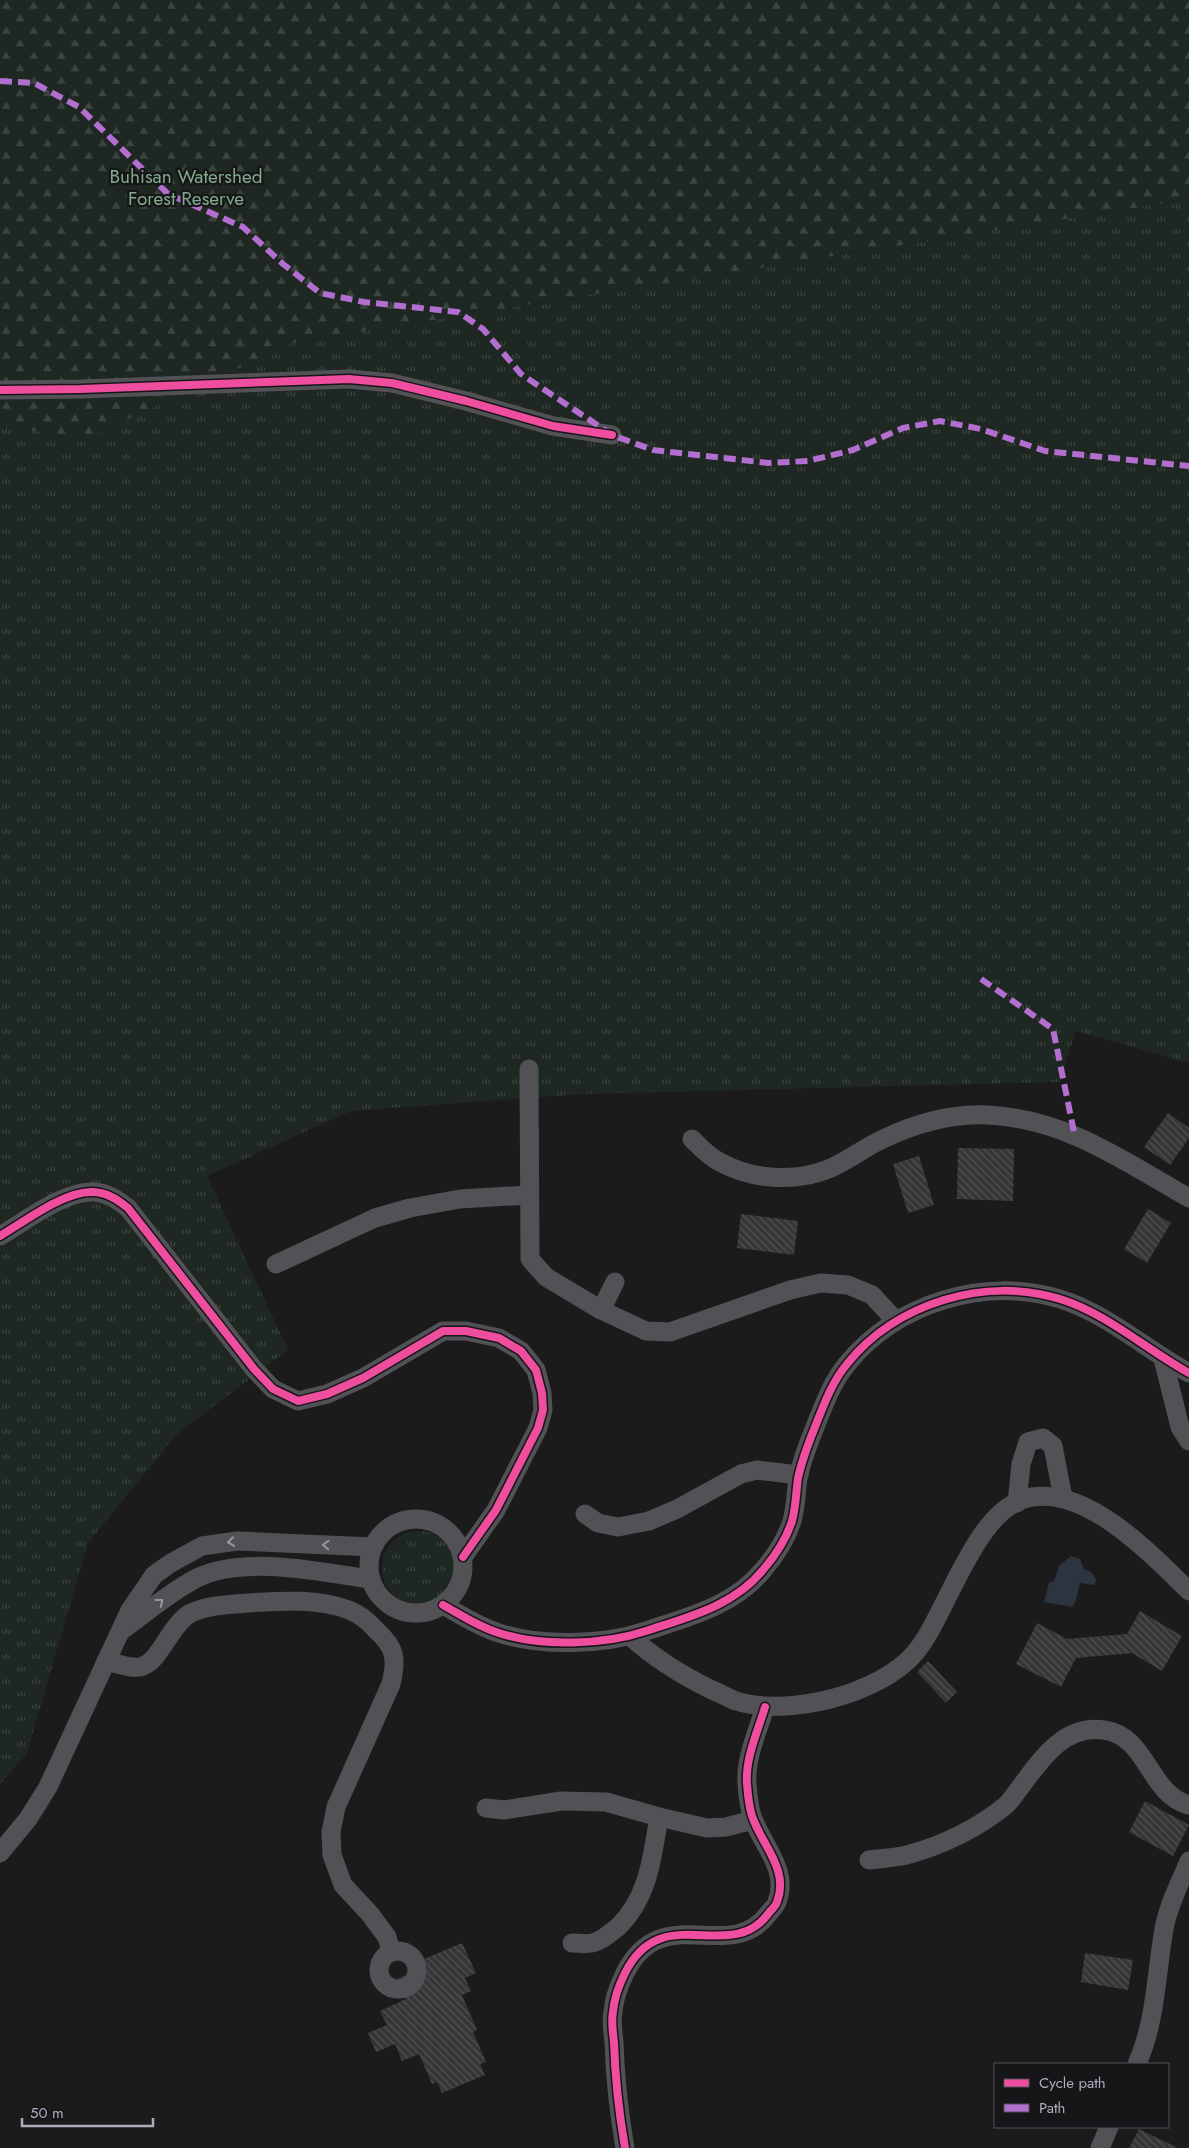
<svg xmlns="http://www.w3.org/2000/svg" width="1189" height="2148" viewBox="0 0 1189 2148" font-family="Jost,sans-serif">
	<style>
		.grass { fill: url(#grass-tufts) }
		.forest { fill: url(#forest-firs) }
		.water { fill: #2c343f }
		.building { fill: url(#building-back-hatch) }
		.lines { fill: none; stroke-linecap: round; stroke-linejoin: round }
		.minor { stroke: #515156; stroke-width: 19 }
		.quiet { stroke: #b36fd0; stroke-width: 6; stroke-dasharray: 12 6; stroke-linecap: butt }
		.cycleway-casing { stroke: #161518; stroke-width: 11 }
		.cycleway { stroke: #ef4d9e; stroke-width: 8 }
		.oneway { stroke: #9597a3 }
		.labels { text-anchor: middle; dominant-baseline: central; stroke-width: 4.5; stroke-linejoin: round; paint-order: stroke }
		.park-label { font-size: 19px; fill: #81aa8b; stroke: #161518 }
	</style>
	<defs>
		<pattern id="grass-tufts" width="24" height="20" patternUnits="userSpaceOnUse" patternTransform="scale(1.25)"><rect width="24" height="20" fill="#1e2721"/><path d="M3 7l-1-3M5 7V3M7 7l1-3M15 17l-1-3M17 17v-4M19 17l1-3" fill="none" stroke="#3c443f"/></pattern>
		<pattern id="forest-firs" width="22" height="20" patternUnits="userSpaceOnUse" patternTransform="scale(1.25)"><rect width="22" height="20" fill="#1e2721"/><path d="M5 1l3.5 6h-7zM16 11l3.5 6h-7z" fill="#3c443f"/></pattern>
		<pattern id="building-back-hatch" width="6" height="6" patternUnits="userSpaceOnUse" patternTransform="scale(1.25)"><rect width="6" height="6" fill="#363638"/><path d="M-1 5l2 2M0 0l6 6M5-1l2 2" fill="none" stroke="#505153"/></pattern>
	</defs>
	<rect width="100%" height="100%" fill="#1b1b1c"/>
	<g class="grass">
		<polygon points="1189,199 1189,1063 1076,1031 1059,1082 583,1094 351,1111 207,1176 288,1350 177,1434 88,1543 27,1753 0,1785 0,427 87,437 296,342"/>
		<circle cx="419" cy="1568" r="37"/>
	</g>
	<polygon class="forest" points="0,0 1189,0 1189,199 296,342 87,438 0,427"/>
	<polygon class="water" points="1071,1556 1080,1559 1084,1569 1091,1572 1096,1579 1095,1585 1080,1583 1076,1600 1072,1607 1044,1602 1049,1583 1054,1581 1059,1566"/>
	<g class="building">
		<polygon points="1168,1113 1189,1128 1189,1138 1170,1165 1144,1147"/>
		<polygon points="958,1148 1014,1149 1013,1201 957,1199"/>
		<polygon points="919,1156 934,1205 908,1213 893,1164"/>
		<polygon points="1148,1209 1171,1223 1147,1263 1124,1249"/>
		<polygon points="741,1214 798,1221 794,1255 737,1248"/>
		<polygon points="1140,1611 1182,1636 1162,1671 1132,1653 1076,1658 1061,1687 1016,1664 1037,1623 1067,1639 1127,1634"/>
		<polygon points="928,1661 957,1692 946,1703 917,1672"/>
		<polygon points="1145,1801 1189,1825 1173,1856 1129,1832"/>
		<polygon points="462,1943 476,1973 465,1978 471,1991 462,1995 477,2030 473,2032 486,2062 480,2064 485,2075 442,2093 437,2082 432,2084 419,2054 402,2061 395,2044 376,2052 368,2033 387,2025 380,2011 406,1999 397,1979 427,1966 424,1959"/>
		<polygon points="1085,1953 1133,1960 1128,1990 1081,1982"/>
		<polygon points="1139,2129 1178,2148 1129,2148"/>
	</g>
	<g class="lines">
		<g class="minor">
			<polyline points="0,390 81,389 349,379 392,383 466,401 553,426 612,435"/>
			<polyline points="529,1069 530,1259 546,1277 601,1310"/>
			<path d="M692,1139C700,1147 708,1156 718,1161C751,1180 796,1183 831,1168C849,1160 864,1148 881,1140C914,1124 951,1113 988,1115C1066,1119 1124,1161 1189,1198"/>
			<path d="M0,1236C24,1222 65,1190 94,1192C108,1193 118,1200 128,1208L254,1369L273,1389L298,1401L327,1394L363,1378L443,1331H466L499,1338L521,1351L536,1370L542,1393L543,1410L538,1428L496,1510L463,1557"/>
			<polyline points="276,1264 375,1218 410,1208 460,1199 529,1195"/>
			<polyline points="615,1282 601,1310 646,1331 670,1332 790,1290 821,1283 848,1285 872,1295 895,1320"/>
			<polyline points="1163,1359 1180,1427 1189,1441"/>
			<polyline points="1017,1503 1021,1464 1028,1442 1043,1438 1053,1446 1063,1498"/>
			<polyline points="585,1514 598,1523 618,1527 649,1521 677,1509 741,1474 757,1470 799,1475"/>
			<circle cx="416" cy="1566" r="47"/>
			<path d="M443,1605C461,1615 479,1627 499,1633C541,1647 604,1645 646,1631C688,1617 734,1606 763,1570C776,1555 786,1540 792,1521C796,1507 796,1492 798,1478C801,1464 806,1450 811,1437C821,1413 830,1384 847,1364C896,1303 985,1276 1060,1299C1106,1313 1147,1350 1189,1373"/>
			<path d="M122,1630C147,1612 170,1592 197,1578C242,1555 321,1572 370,1579"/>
			<path d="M630,1636C655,1659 681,1675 712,1690C720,1693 728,1698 736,1701C788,1717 879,1695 915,1653C948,1614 975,1505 1032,1497C1089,1488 1151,1554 1189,1591"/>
			<path d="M106,1661C116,1663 130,1669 140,1667C160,1663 170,1624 191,1613C208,1605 228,1605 247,1603C279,1601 318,1598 349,1610C359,1614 369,1622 376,1630C396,1648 397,1659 391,1684L336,1807L331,1832L332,1855L343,1885L370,1914L387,1937L391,1951"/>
			<polyline points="486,1808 504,1810 561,1801 606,1802 659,1817 707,1828 726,1827 753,1820"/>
			<polyline points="0,1853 28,1819 48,1787 130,1610 154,1575 171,1563 202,1546 237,1541 373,1547"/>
			<path d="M869,1860C883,1858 897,1858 910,1854C943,1845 978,1828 1005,1806C1010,1802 1014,1795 1019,1789C1040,1761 1063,1724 1104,1730C1148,1736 1148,1794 1189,1805"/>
			<path d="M572,1943C579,1943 586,1944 592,1943C602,1941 610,1933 618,1927C649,1897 652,1857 659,1817"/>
			<circle cx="398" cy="1970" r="19"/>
			<path d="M1137,2064C1156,2021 1156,1975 1164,1929C1168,1906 1180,1883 1189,1861"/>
			<path d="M625,2148C619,2113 615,2077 614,2042C613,2033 611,2022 613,2012C614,1998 619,1985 625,1973C662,1899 730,1965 768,1914C771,1910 776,1906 777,1902C789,1871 764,1847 754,1821C749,1811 748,1795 747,1784C745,1758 758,1731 765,1707"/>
			<polyline points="1100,2148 1109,2127"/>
		</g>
		<g class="quiet">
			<polyline points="0,81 34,83 79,107 168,194 243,227 283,264 320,293 364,302 458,312 483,329 521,374 612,435 653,450 768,463 808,461 853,450 903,428 940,421 981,429 1045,451 1189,466"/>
			<polyline points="981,979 1053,1029 1075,1137"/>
		</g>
		<g class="cycleway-casing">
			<g id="cycleway">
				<polyline points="0,390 81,389 349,379 392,383 466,401 553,426 612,435"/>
				<path d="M0,1236C24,1222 65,1190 94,1192C108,1193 118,1200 128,1208L254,1369L273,1389L298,1401L327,1394L363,1378L443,1331H466L499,1338L521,1351L536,1370L542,1393L543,1410L538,1428L496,1510L463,1557"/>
				<path d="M443,1605C461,1615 479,1627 499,1633C541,1647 604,1645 646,1631C688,1617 734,1606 763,1570C776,1555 786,1540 792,1521C796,1507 796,1492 798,1478C801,1464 806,1450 811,1437C821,1413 830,1384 847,1364C896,1303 985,1276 1060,1299C1106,1313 1147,1350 1189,1373"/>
				<path d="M625,2148C619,2113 615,2077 614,2042C613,2033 611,2022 613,2012C614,1998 619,1985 625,1973C662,1899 730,1965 768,1914C771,1910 776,1906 777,1902C789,1871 764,1847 754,1821C749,1811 748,1795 747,1784C745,1758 758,1731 765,1707"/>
			</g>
		</g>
		<use href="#cycleway" class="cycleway"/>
	</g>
	<defs><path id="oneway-chevron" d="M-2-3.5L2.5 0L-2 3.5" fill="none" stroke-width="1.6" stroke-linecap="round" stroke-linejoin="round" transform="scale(1.25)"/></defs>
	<g class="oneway">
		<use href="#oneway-chevron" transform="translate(231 1542) rotate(172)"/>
		<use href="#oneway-chevron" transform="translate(326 1545) rotate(-178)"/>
		<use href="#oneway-chevron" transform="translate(160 1602) rotate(-38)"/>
	</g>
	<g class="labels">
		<g class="park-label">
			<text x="186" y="176">Buhisan Watershed<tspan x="186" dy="22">Forest Reserve</tspan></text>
		</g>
	</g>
	<rect x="994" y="2063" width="175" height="65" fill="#161518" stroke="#52525a"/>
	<rect x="1004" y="2079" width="25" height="8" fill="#ef4d9e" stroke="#52525a"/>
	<text x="1039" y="2088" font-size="15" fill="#acaebd">Cycle path</text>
	<rect x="1004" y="2104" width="25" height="8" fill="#b36fd0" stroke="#52525a"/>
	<text x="1039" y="2113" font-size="15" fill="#acaebd">Path</text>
	<path d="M22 2118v8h131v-8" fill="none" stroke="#acaebd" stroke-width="2.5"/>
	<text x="30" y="2118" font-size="15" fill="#acaebd" stroke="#161518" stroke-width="4" paint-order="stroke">50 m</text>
</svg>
